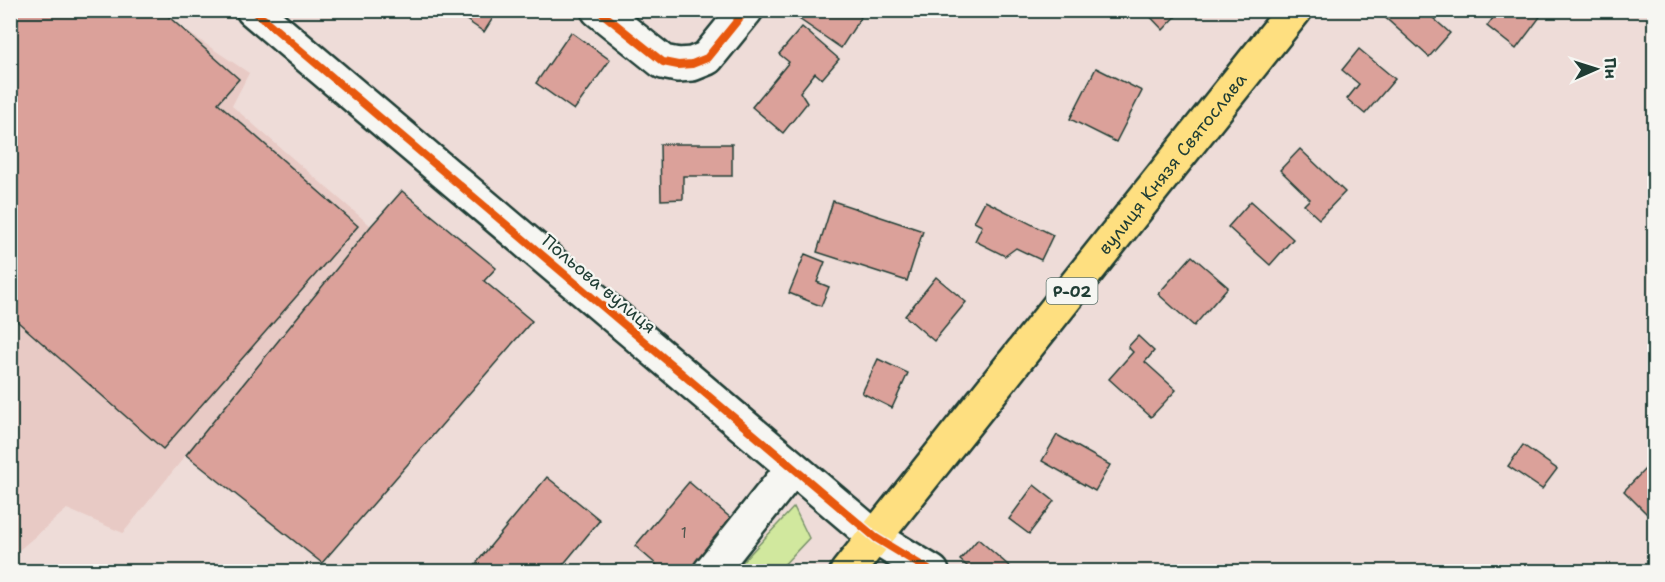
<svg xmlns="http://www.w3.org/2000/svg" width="1665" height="582" viewBox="0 0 1665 582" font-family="'Shantell Sans',sans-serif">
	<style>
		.built { fill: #e8cac5 }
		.green { fill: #d1e89e; stroke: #789269; stroke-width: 1.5 }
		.building { fill: #dba19a; stroke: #1f3d34; stroke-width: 1.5 }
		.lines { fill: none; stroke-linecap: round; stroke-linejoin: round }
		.minor-casing { stroke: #1f3d34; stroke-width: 38 }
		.major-casing { stroke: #1f3d34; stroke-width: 38 }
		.minor { stroke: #f6f6f2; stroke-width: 33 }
		.major { stroke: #fedf80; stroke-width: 33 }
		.cycleway-casing { stroke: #f6f6f2; stroke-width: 11 }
		.cycleway { stroke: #e8590c; stroke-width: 8 }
		.labels { text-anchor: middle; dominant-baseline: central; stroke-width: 4.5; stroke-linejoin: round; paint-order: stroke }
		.number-label { font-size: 15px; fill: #4e564e }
		.shield { fill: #f6f6f2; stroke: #60746d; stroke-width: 1.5 }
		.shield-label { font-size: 16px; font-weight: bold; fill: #1f3d34 }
		.street-label { font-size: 18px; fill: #1f3d34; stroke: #f6f6f2 }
	</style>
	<rect width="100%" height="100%" fill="#eedcd8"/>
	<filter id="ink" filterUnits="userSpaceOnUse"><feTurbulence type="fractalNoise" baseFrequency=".0167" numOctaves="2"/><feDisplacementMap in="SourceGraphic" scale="12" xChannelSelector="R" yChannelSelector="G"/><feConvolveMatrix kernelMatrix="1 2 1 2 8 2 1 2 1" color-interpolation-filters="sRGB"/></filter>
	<g filter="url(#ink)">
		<polygon class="built" points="11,11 156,11 249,73 232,106 371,226 123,533 67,509 11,557"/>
		<polygon class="green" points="794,507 809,538 778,571 734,571"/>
		<g class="building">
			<polygon points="10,10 161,10 239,79 218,103 358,226 163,449 10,315"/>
			<polygon points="457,10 498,10 484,32 456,13"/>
			<polygon points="786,10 851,10 861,17 841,48"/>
			<polygon points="1144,10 1182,10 1163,30"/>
			<polygon points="1380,10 1424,10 1450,33 1429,57 1379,12"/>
			<polygon points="1499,10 1531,10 1540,17 1516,49 1487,26"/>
			<polygon points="802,27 839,59 822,79 815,73 800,92 807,103 783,133 752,107 789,62 779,54"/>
			<polygon points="571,32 610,60 574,110 536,83"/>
			<polygon points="1359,49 1395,79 1365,114 1347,99 1359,84 1342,70"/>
			<polygon points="1096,68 1142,91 1116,142 1070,119"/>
			<polygon points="660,144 732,144 732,176 683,176 683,199 661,200"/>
			<polygon points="1300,149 1345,192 1319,219 1304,205 1310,199 1280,170"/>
			<polygon points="402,191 496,268 484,281 532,321 322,563 186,455 371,226"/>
			<polygon points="833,201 923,231 907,281 817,252"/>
			<polygon points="985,201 1053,235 1041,260 1016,248 1005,256 975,241 982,226 974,222"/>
			<polygon points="1251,201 1293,239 1270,265 1228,227"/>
			<polygon points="805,254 825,262 817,282 829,287 821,306 789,293"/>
			<polygon points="1192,256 1228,287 1194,326 1158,294"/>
			<polygon points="936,277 966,302 934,341 905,316"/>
			<polygon points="1138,336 1154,351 1145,362 1176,390 1151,417 1109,379 1133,352 1128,347"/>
			<polygon points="878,359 908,373 892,408 862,393"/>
			<polygon points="1057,435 1110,465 1095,491 1042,461"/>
			<polygon points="1523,445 1557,469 1542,489 1508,466"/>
			<polygon points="1645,469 1654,479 1654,521 1624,491"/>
			<polygon points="547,477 600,520 557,572 469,572"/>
			<polygon points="689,482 733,520 689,572 665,572 635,546"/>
			<polygon points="1034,485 1054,501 1029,534 1009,519"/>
			<polygon points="978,539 1016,572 974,572 960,560"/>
		</g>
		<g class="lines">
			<g class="minor-casing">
				<g id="minor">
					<polyline points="253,10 876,538 932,572"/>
					<polyline points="598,10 663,62 678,65 692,64 707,58 746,10"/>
					<polyline points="710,572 793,468"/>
				</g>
			</g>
			<g class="major-casing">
				<g id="major">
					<path id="s1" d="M847,572L1295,10"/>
				</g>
			</g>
			<use href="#minor" class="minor"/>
			<use href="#major" class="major"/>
			<g class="cycleway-casing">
				<g id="cycleway">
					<polyline points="253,10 876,538 932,572"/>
					<polyline points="598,10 663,62 678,65 692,64 707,58 746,10"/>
				</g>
			</g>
			<use href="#cycleway" class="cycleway"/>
		</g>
	</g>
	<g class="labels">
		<g class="number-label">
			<text x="684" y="533">1</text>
		</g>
		<rect class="shield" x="1046.5" y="278" width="51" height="26" rx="4.5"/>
		<g class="shield-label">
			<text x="1072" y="291">Р-02</text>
		</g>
		<g class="street-label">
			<text stroke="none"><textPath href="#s1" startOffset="522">вулиця Князя Святослава</textPath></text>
			<text transform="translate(599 284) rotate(40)">Польова вулиця</text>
		</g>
	</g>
	<rect width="1665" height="582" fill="none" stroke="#f6f6f2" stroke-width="36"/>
	<rect x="18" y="18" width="1629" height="546" fill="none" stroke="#1f3d34" stroke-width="2" filter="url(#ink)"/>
	<g transform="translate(1596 69) rotate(87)" stroke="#f6f6f2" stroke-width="4.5" paint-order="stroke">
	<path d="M0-4.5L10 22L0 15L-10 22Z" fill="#1f3d34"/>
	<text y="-9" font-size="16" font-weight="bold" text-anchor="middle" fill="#1f3d34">Пн</text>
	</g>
</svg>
